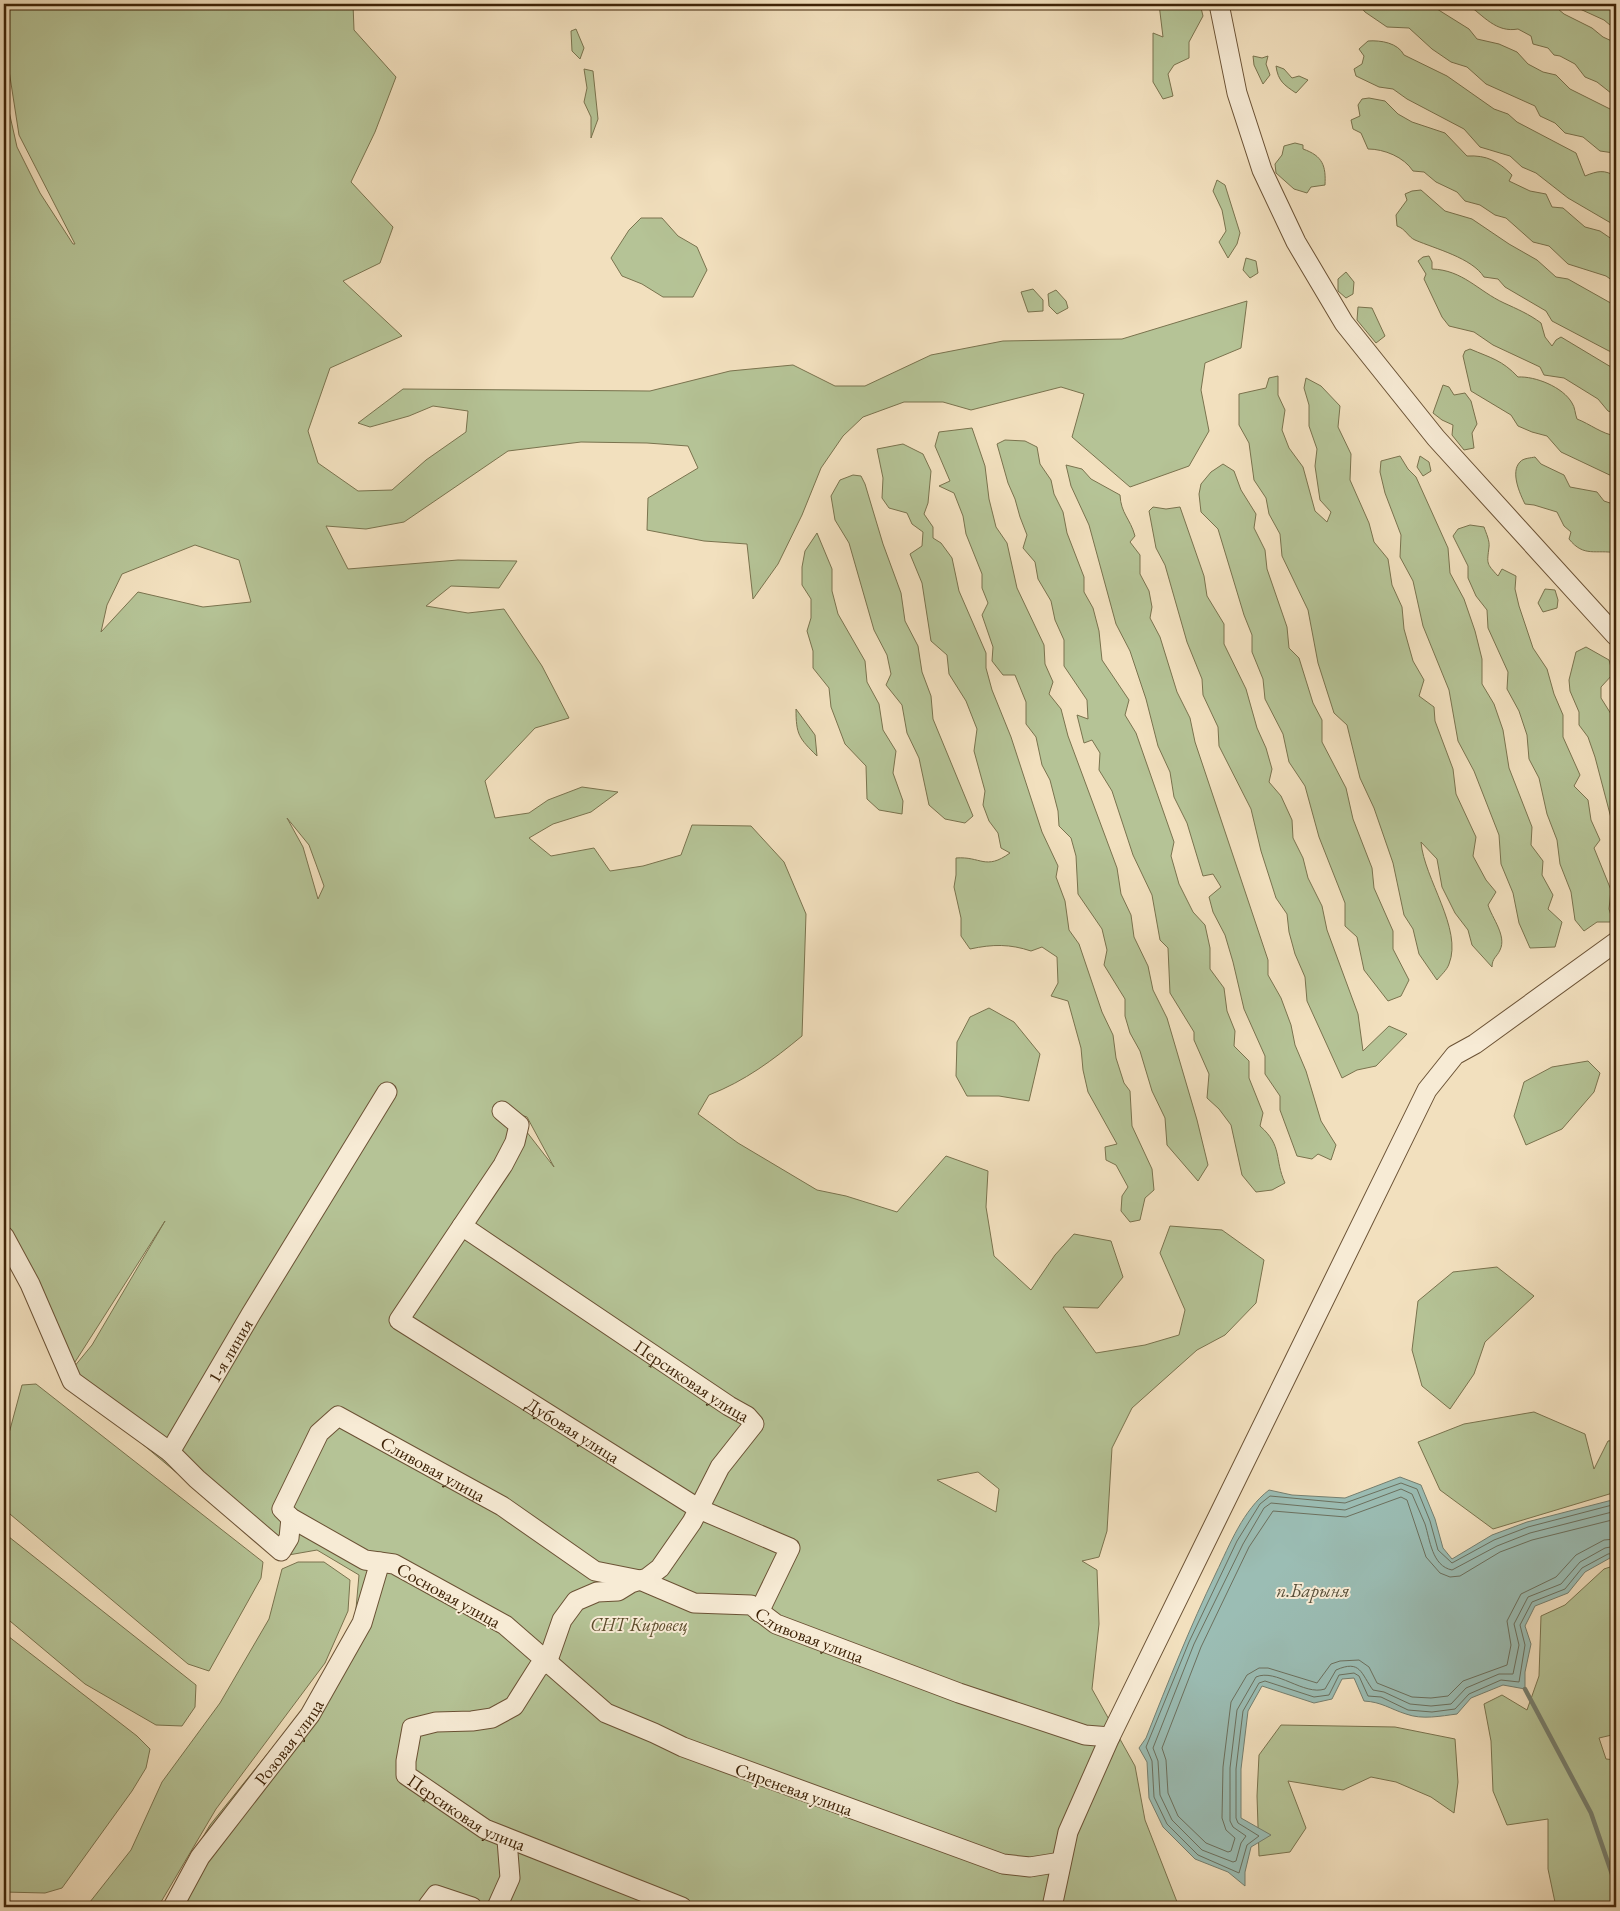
<svg xmlns="http://www.w3.org/2000/svg" width="1620" height="1911" viewBox="0 0 1620 1911" font-family="'EB Garamond',serif">
	<style>
		.green { fill: #b5c396; stroke: #7a734e; fill-rule: evenodd }
		.water { fill: #9bbdb4; stroke: #767f6f }
		.lines { fill: none; stroke-linecap: round; stroke-linejoin: round }
		.shore { stroke: #6c705e; stroke-width: 1 }
		.stream { stroke: #767f6f; stroke-width: 4.5 }
		.minor-casing { stroke: #6b5235; stroke-width: 21 }
		.minor { stroke: #f7ebd5; stroke-width: 19 }
		.labels { text-anchor: middle; dominant-baseline: central; stroke-width: 4; stroke-linejoin: round; paint-order: stroke }
		.street-label { font-size: 18px; fill: #3e2307; stroke: #f7ebd5 }
		.park-label { font-size: 18px; font-style: italic; fill: #5c4b2b; stroke: #f7ebd5 }
		.water-label { font-size: 19px; font-style: italic; fill: #5a513b; stroke: #f7ebd5 }
	</style>
	<rect width="100%" height="100%" fill="#f2e0be"/>
	<filter id="stains"><feTurbulence type="fractalNoise" baseFrequency=".004" numOctaves="4"/><feColorMatrix values="0 0 0 0 .2 0 0 0 0 .09 0 0 0 0 .02 0 0 0 .5 -.17"/></filter>
	<radialGradient id="worn" r=".72"><stop offset=".6" stop-color="#630" stop-opacity="0"/><stop offset="1" stop-color="#630" stop-opacity=".3"/></radialGradient>
	<g class="green">
		<path d="M4,4H353L354,30L396,77L375,132L351,182L393,227L380,263L343,281L402,336L330,368L308,431L318,463L358,491L392,490L426,460L466,432L468,411L433,406L409,416L370,427L358,423L403,389L650,391L730,371L793,365L835,386H865L931,355L1003,341L1122,339L1247,301L1241,348L1205,363L1201,390L1209,431L1189,466L1130,487L1072,437L1084,394L1061,387L971,410L943,402H904L863,417L843,436L821,468L802,515L778,564L753,599L747,544L704,541L647,530L648,498L698,468L688,446L647,443L581,442L508,451L404,522L366,529L326,526L348,569L458,560L517,561L499,588L451,586L426,606L468,613L504,609L542,666L569,718L535,728L485,781L495,818L529,813L548,800L582,787L618,792L591,812L553,824L529,838L551,856L594,848L610,871L643,866L681,855L692,825L751,826L784,862L806,914L802,1036C773,1060 745,1081 709,1095L698,1114L738,1143L817,1190L846,1196L897,1212L946,1156L988,1171L986,1207L994,1256L1031,1290L1055,1255L1074,1234L1111,1241L1123,1277L1098,1308L1063,1307L1096,1353L1145,1345L1179,1335L1185,1310L1160,1253L1170,1226L1222,1230L1264,1260L1256,1303L1225,1335L1197,1350L1132,1408L1112,1448L1107,1531L1099,1557L1082,1561L1097,1570L1099,1624L1092,1689L1135,1766L1145,1820L1179,1907H162L210,1825L310,1701L355,1620L359,1575L317,1550L277,1557L65,1379L19,1274L4,1256V89L17,147L40,193L73,244H75L19,135L6,51L4,46ZM195,545L239,560L251,602L203,607L138,592L101,632L107,605L122,574ZM287,818L309,845L324,886L318,899L303,847ZM512,1112L527,1117L554,1167L512,1113ZM165,1221L92,1345L69,1373H68ZM978,1472L999,1489L996,1512L937,1480Z"/>
		<polygon points="1159,4 1200,4 1203,16 1189,42 1189,58 1174,65 1168,74 1173,96 1163,99 1153,82 1153,33 1163,37"/>
		<polygon points="1358,4 1429,4 1469,29 1477,39 1499,44 1517,52 1528,64 1543,72 1556,75 1570,89 1616,112 1616,157 1614,153 1600,151 1583,137 1565,133 1555,123 1540,116 1535,106 1486,84 1467,67 1451,62 1432,49 1409,28 1387,27 1365,12"/>
		<path d="M1467,4H1552L1564,14L1592,28L1603,37L1616,43V97L1597,82L1585,77L1575,64L1560,56L1554,55L1548,48L1533,44L1531,36L1518,29C1496,33 1484,16 1467,4Z"/>
		<polygon points="1569,4 1616,4 1616,30 1604,20"/>
		<polygon points="576,29 584,48 580,59 572,51 571,31"/>
		<path d="M1368,41C1381,40 1398,43 1404,55L1447,76L1494,109L1508,114L1517,122L1576,153L1585,176C1597,171 1605,169 1616,177V226L1568,198L1536,173L1522,167L1510,156L1480,147L1464,129L1407,99L1393,89L1379,87L1356,76L1354,69L1362,64L1364,56L1359,49Z"/>
		<polygon points="1253,56 1262,58 1268,56 1266,64 1270,75 1263,84 1254,65"/>
		<path d="M1276,66L1284,69L1292,78L1299,76L1308,80L1296,93C1284,85 1278,81 1276,66Z"/>
		<polygon points="584,69 593,71 598,119 591,138 591,117 584,102 587,88"/>
		<path d="M1369,98L1385,101L1398,114L1412,122L1445,133L1467,156C1487,155 1498,161 1512,175L1509,181L1530,191L1546,194L1552,207L1563,208L1585,227L1600,231L1616,242V283L1606,276L1568,264L1549,246L1533,242L1506,218L1495,215L1480,205L1465,201L1457,192L1436,182L1424,172L1413,171C1404,157 1384,149 1368,149L1361,133L1353,129L1351,120L1360,116L1358,105L1362,99Z"/>
		<path d="M1295,143L1303,145V149C1323,156 1326,166 1325,185L1311,187L1307,193L1294,189L1276,173L1275,164L1282,155L1284,146Z"/>
		<polygon points="1217,180 1225,185 1240,233 1237,244 1228,258 1219,242 1226,231 1222,210 1213,191"/>
		<path d="M1412,191L1421,190L1445,211L1472,219L1509,244L1537,260L1556,277L1568,279L1616,306V353L1609,351L1552,321L1546,311L1505,287L1498,279L1484,277C1472,258 1436,249 1415,240C1408,237 1406,229 1397,226L1396,215L1407,200L1405,194Z"/>
		<polygon points="641,218 662,218 678,236 697,247 707,270 693,297 663,297 642,284 622,276 611,258 629,230"/>
		<path d="M1429,256L1432,262V269C1463,270 1478,291 1504,303C1517,309 1529,314 1541,323L1545,337L1552,346L1556,340L1561,337L1616,370V414L1608,411L1598,399L1564,378L1544,375L1540,367L1493,345L1474,332L1449,326L1442,317L1424,279L1426,274L1418,261L1423,257Z"/>
		<polygon points="1246,258 1256,261 1258,273 1250,278 1243,270"/>
		<polygon points="1346,272 1354,282 1353,294 1346,298 1338,291 1338,279"/>
		<polygon points="1033,289 1043,300 1043,311 1028,312 1021,292"/>
		<polygon points="1056,290 1066,301 1068,308 1057,314 1049,306 1048,294"/>
		<polygon points="1358,307 1372,308 1385,336 1376,343 1357,320"/>
		<path d="M1470,349C1491,358 1502,360 1518,377C1535,376 1563,387 1572,403C1575,407 1575,414 1577,419C1590,424 1602,434 1616,436V478L1561,452L1547,436L1532,432L1518,426L1511,415L1471,391L1463,356L1465,351Z"/>
		<path d="M1278,376V395L1285,410L1282,430L1289,448L1303,467L1315,511L1327,522L1331,512L1320,500L1315,466L1317,449L1309,426V405L1304,388L1306,378L1321,386L1340,406L1338,427L1351,454L1350,480L1369,523L1374,542L1388,559L1392,585L1402,607L1404,629L1413,661L1424,680L1419,696L1434,707L1435,721L1453,769L1456,794L1476,837L1473,856L1486,880L1496,892L1488,905C1492,918 1507,936 1500,950C1497,957 1492,958 1492,967L1472,945L1468,930L1455,913L1442,887L1437,859L1421,842C1424,879 1463,929 1449,964C1447,970 1441,975 1437,980L1419,954L1413,929L1404,915L1393,863L1374,808L1360,778L1347,725L1334,713L1318,663L1308,610L1282,556L1280,534L1269,514L1266,498L1254,480L1249,443L1239,425V394L1266,388L1269,378Z"/>
		<polygon points="1443,385 1449,387 1454,395 1465,393 1471,401 1477,424 1472,433 1474,448 1464,450 1452,435 1453,425 1442,420 1433,413"/>
		<polygon points="972,428 985,466 989,499 996,527 1007,543 1017,588 1044,645 1045,664 1053,682 1049,694 1061,709 1068,736 1117,868 1121,894 1131,915 1134,937 1148,966 1153,990 1167,1018 1197,1120 1208,1165 1198,1181 1167,1145 1165,1118 1152,1091 1140,1051 1130,1033 1125,1016 1125,999 1104,965 1107,950 1102,929 1078,894 1076,856 1071,838 1059,826 1058,811 1050,780 1042,765 1036,737 1026,724 1026,702 1015,675 1003,675 992,661 993,647 982,615 988,603 982,588 982,574 966,534 963,516 954,493 939,486 950,481 935,446 939,432"/>
		<path d="M1005,440L1025,441L1037,447L1040,464L1051,480L1054,494L1063,512L1067,533L1084,577V592L1093,608L1099,631L1102,660L1129,700L1125,715L1136,733L1174,842L1171,856L1179,884L1193,912L1205,925L1210,948V969L1224,988L1227,1011L1235,1031L1234,1046L1249,1061V1078L1263,1113L1260,1126C1283,1146 1274,1159 1285,1183L1272,1190L1256,1192L1242,1175L1231,1125L1219,1109L1207,1098L1209,1074L1194,1040V1032L1170,993L1168,948L1160,940L1152,895L1133,855L1112,791L1099,770L1100,753L1092,740L1084,743L1077,715L1088,719L1087,700L1064,666V640L1055,620L1051,601L1038,579L1035,562L1023,548L1027,535L1020,517L1015,499L1008,483L997,444Z"/>
		<path d="M903,444L923,454L931,471L928,503L924,514L933,527V538L941,543L952,558L959,591L986,653V668L992,690L1011,737L1042,832L1058,866L1056,877L1065,901L1069,930L1079,944L1102,1012L1113,1035L1116,1058L1124,1083L1130,1091L1132,1126L1152,1169L1154,1190L1145,1198L1140,1220L1130,1222L1121,1211L1122,1196L1128,1187L1116,1165L1106,1160L1105,1147L1117,1144L1088,1092L1083,1070L1081,1048L1068,1001L1051,996L1058,983L1057,957L1042,947L1031,951C1010,944 993,944 970,949L961,936V918L954,887L956,875V858C981,856 985,871 1010,853L1001,848L998,833L989,821L983,805L985,791L974,751L977,729L966,701L949,674L947,655L931,641L922,583L910,554L922,546L923,532L912,524L907,513L889,508L882,498L883,478L877,449Z"/>
		<polygon points="1400,456 1408,469 1416,477 1448,548 1450,573 1464,599 1475,631 1482,659 1482,684 1494,704 1503,730 1509,768 1532,827 1531,845 1543,861 1542,875 1553,895 1548,909 1562,922 1555,947 1530,948 1519,923 1513,893 1501,864 1499,835 1474,771 1458,741 1449,690 1423,626 1413,581 1400,557 1401,535 1385,493 1380,472 1381,461"/>
		<polygon points="1420,456 1429,462 1431,471 1423,476 1417,467"/>
		<path d="M1535,457L1541,464L1564,475L1570,487L1597,492L1604,501L1616,505V553C1596,549 1584,558 1569,539L1571,532L1564,526L1557,512L1534,505L1525,504C1520,494 1510,472 1520,462C1523,458 1531,458 1535,457Z"/>
		<polygon points="1223,464 1234,471 1241,490 1256,514 1254,528 1265,550 1267,569 1287,627 1289,648 1299,658 1313,703 1322,720 1322,742 1346,788 1353,819 1372,868 1374,888 1393,931 1393,949 1409,980 1401,996 1388,1001 1364,970 1357,937 1345,926 1345,903 1319,837 1305,786 1289,762 1283,734 1265,699 1263,679 1252,652 1252,635 1244,615 1218,529 1201,512 1199,494 1201,484 1211,472"/>
		<path d="M1066,465L1082,469L1091,479L1120,495C1121,514 1130,518 1135,536L1130,542L1140,555V574L1149,591L1152,607L1150,618L1160,637L1177,692L1190,718L1195,742L1268,960V975L1281,998L1291,1025L1295,1045L1306,1071L1321,1121L1336,1145L1331,1160L1318,1154L1312,1159L1297,1156L1280,1110V1096L1265,1074V1056L1244,1009L1233,962L1225,935L1213,912L1209,897L1221,887L1213,874L1203,876L1187,823L1174,797L1170,772L1158,746L1146,699L1130,651L1116,624L1089,525L1071,486Z"/>
		<polygon points="853,475 861,476 865,484 883,544 901,593 905,621 918,646 922,672 931,696 933,719 973,816 965,823 945,819 929,805 919,758 907,733 902,705 886,685 891,674 887,655 874,630 849,543 835,520 831,496 840,480"/>
		<polygon points="1153,507 1166,509 1180,507 1204,576 1207,596 1224,624 1224,644 1246,689 1257,728 1266,748 1272,769 1269,782 1281,796 1292,820 1293,838 1303,858 1308,878 1322,906 1327,930 1358,1014 1363,1051 1389,1026 1407,1034 1376,1066 1357,1070 1342,1078 1307,1001 1305,977 1295,954 1289,932 1287,914 1276,898 1261,851 1251,809 1219,746 1218,727 1203,695 1202,679 1187,642 1165,565 1156,548 1149,511"/>
		<path d="M1470,525L1484,527C1486,533 1490,541 1489,547C1487,564 1486,563 1498,576L1502,569L1516,576L1515,589L1519,606L1533,648L1547,669L1554,694L1563,715V737L1580,775L1574,786L1588,800L1591,820L1600,840L1594,848L1611,890L1609,909L1613,922H1597L1584,931L1575,920L1571,892L1560,864L1557,840L1547,814L1539,778L1529,759L1527,735L1519,711L1507,689L1508,672L1488,628L1487,610L1476,596L1468,578V566L1453,536L1458,529Z"/>
		<polygon points="817,533 832,569 832,591 838,614 865,661 867,682 879,704 883,730 896,751 893,773 903,801 902,814 879,810 867,799 866,766 845,744 831,707 829,688 813,668 813,651 807,631 811,618 811,599 802,585 802,567 805,551"/>
		<polygon points="1545,589 1555,590 1558,600 1557,608 1543,612 1538,603"/>
		<polygon points="1586,647 1609,660 1613,674 1601,687 1601,698 1616,722 1616,837 1595,757 1588,737 1579,725 1579,712 1570,691 1569,680 1576,652"/>
		<path d="M796,709L815,735L817,756C799,738 796,735 796,709Z"/>
		<polygon points="989,1008 1014,1022 1040,1054 1029,1101 999,1096 967,1096 956,1076 957,1042 970,1017"/>
		<polygon points="1588,1061 1600,1073 1594,1092 1562,1129 1526,1145 1514,1116 1524,1082 1552,1067"/>
		<polygon points="1497,1267 1534,1296 1485,1342 1474,1374 1450,1409 1422,1386 1412,1350 1418,1301 1453,1272"/>
		<polygon points="36,1384 263,1562 261,1578 209,1671 188,1664 4,1509 4,1452 22,1385"/>
		<polygon points="1534,1412 1585,1434 1594,1469 1608,1441 1616,1440 1616,1492 1493,1529 1440,1490 1418,1442 1464,1424"/>
		<polygon points="4,1533 196,1685 195,1707 182,1726 156,1725 85,1684 4,1616"/>
		<polygon points="298,1562 324,1562 350,1580 348,1611 325,1663 216,1809 158,1907 86,1907 131,1850 162,1782 220,1703 269,1619 282,1569"/>
		<polygon points="1616,1565 1616,1734 1599,1738 1606,1759 1616,1760 1616,1907 1556,1907 1548,1869 1548,1819 1507,1825 1493,1791 1491,1741 1484,1704 1502,1695 1527,1710 1539,1676 1541,1616 1565,1605 1604,1569"/>
		<polygon points="4,1633 137,1736 150,1749 146,1768 132,1791 62,1888 45,1893 4,1892"/>
		<polygon points="1281,1725 1395,1727 1455,1739 1458,1782 1454,1813 1431,1797 1396,1782 1371,1777 1343,1790 1288,1781 1306,1828 1290,1852 1259,1856 1257,1796 1259,1755"/>
	</g>
	<path class="water" d="M1400,1477L1421,1485L1435,1519L1443,1548L1452,1559L1492,1535L1527,1522L1616,1499V1557L1610,1558L1585,1572L1568,1593L1535,1606L1525,1626L1531,1644L1525,1672V1689L1503,1685L1471,1698L1457,1714C1441,1716 1422,1720 1406,1714C1390,1709 1382,1702 1364,1701L1354,1678L1342,1679L1332,1699L1314,1703L1262,1686L1248,1711L1241,1769V1818L1271,1835L1251,1847L1245,1872V1886L1228,1872L1195,1859L1163,1827L1149,1798L1147,1762L1139,1748L1146,1738C1168,1682 1190,1627 1216,1573C1230,1544 1243,1510 1269,1490L1292,1495L1345,1498Z"/>
	<g class="lines">
		<g class="shore">
			<polyline points="1616,1504 1528,1527 1494,1540 1452,1563 1438,1550 1430,1521 1417,1489 1401,1483 1345,1503 1270,1496 1260,1504 1237,1541 1189,1642 1146,1747 1152,1761 1154,1797 1167,1824 1198,1855 1239,1873 1247,1845 1259,1836 1238,1823 1236,1818 1236,1769 1243,1711 1259,1683 1265,1681 1314,1697 1329,1695 1339,1675 1354,1673 1359,1676 1368,1696 1381,1697 1408,1710 1432,1712 1455,1709 1469,1694 1501,1680 1519,1682 1525,1645 1520,1625 1532,1602 1565,1589 1582,1568 1608,1554 1616,1553"/>
			<path d="M1616,1511L1530,1533L1497,1546L1452,1570C1432,1566 1430,1540 1425,1524C1421,1514 1416,1504 1412,1494L1401,1489L1345,1510L1271,1503L1264,1508L1243,1544L1194,1644L1153,1748L1158,1761L1160,1795L1172,1820L1202,1850L1233,1862L1236,1861L1241,1843L1246,1836L1233,1827L1230,1821V1768L1237,1710L1256,1677C1276,1668 1304,1696 1325,1689L1336,1670C1361,1659 1361,1674 1373,1690L1384,1692L1410,1704L1431,1706L1451,1704L1466,1688L1499,1674H1513L1519,1645L1514,1624L1528,1597L1561,1584L1580,1562L1605,1548L1616,1546"/>
			<polyline points="1616,1519 1532,1540 1500,1552 1460,1576 1450,1577 1440,1573 1426,1557 1407,1500 1401,1497 1346,1517 1273,1511 1249,1547 1201,1647 1162,1748 1166,1760 1168,1793 1178,1816 1206,1843 1228,1852 1231,1851 1235,1838 1226,1830 1222,1818 1223,1767 1231,1702 1247,1675 1259,1668 1268,1668 1317,1683 1331,1664 1340,1661 1359,1660 1369,1667 1377,1683 1412,1697 1431,1698 1448,1696 1463,1681 1507,1665 1511,1645 1507,1621 1521,1594 1556,1577 1576,1555 1604,1540 1616,1539"/>
		</g>
		<polyline class="stream" points="1525,1689 1591,1813 1614,1880"/>
		<g class="minor-casing">
			<g id="minor">
				<polyline points="1219,4 1237,93 1262,170 1296,242 1344,323 1436,438 1616,636"/>
				<path id="s1" d="M502,1111L519,1125L515,1142L503,1165L462,1226L729,1406L747,1416L754,1424L720,1467L692,1522L660,1568L647,1578L631,1583L618,1591L597,1592L576,1601L562,1620L548,1660L538,1668L514,1706L492,1718L472,1721L436,1722L412,1728L406,1761V1775L485,1829L682,1907"/>
				<path id="s2" d="M462,1226L399,1320L699,1509L790,1548L759,1612"/>
				<polyline points="4,1236 30,1284 72,1381 170,1452"/>
				<path id="s3" d="M291,1518L289,1538L281,1551L197,1479L170,1452L251,1314L387,1092"/>
				<path id="s4" d="M1061,1862L1030,1867L1003,1864L683,1747L654,1733L606,1713L505,1625L394,1564L365,1560L291,1518L282,1509L319,1433L338,1416L502,1506L595,1571L640,1580L694,1603L751,1605L776,1624L959,1693L1085,1735L1110,1737"/>
				<path id="s5" d="M173,1907L200,1857L310,1715L362,1623L380,1562"/>
				<polyline points="427,1907 436,1895 472,1907"/>
				<polyline points="497,1907 510,1878 507,1840"/>
				<polyline points="1052,1907 1068,1832 1110,1737 1427,1090 1455,1055 1475,1044 1616,942"/>
			</g>
		</g>
		<use href="#minor" class="minor"/>
	</g>
	<g class="labels">
		<g class="street-label">
			<text stroke="none"><textPath href="#s3" startOffset="302">1-я линия</textPath></text>
			<text stroke="none"><textPath href="#s1" startOffset="416">Персиковая улица</textPath></text>
			<text stroke="none"><textPath href="#s2" startOffset="319">Дубовая улица</textPath></text>
			<text stroke="none"><textPath href="#s4" startOffset="1090">Сливовая улица</textPath></text>
			<text transform="translate(449 1595) rotate(29)">Сосновая улица</text>
			<text stroke="none"><textPath href="#s4" startOffset="1510">Сливовая улица</textPath></text>
			<text stroke="none"><textPath href="#s5" startOffset="202">Розовая улица</textPath></text>
			<text transform="translate(794 1789) rotate(20)">Сиреневая улица</text>
			<text stroke="none"><textPath href="#s1" startOffset="1106">Персиковая улица</textPath></text>
		</g>
		<g class="park-label">
			<text x="639" y="1624">СНТ Кировец</text>
		</g>
		<g class="water-label">
			<text x="1313" y="1590">п.Барыня</text>
		</g>
	</g>
	<rect width="1620" height="1911" fill="none" stroke="#f2e0be" stroke-width="20"/>
	<rect x="5" y="5" width="1610" height="1901" fill="none" stroke="#3e2307" stroke-width="2.5"/>
	<rect x="10" y="10" width="1600" height="1891" fill="none" stroke="#3e2307"/>
	<rect width="100%" height="100%" filter="url(#stains)"/>
	<rect width="100%" height="100%" fill="url(#worn)"/>
</svg>
